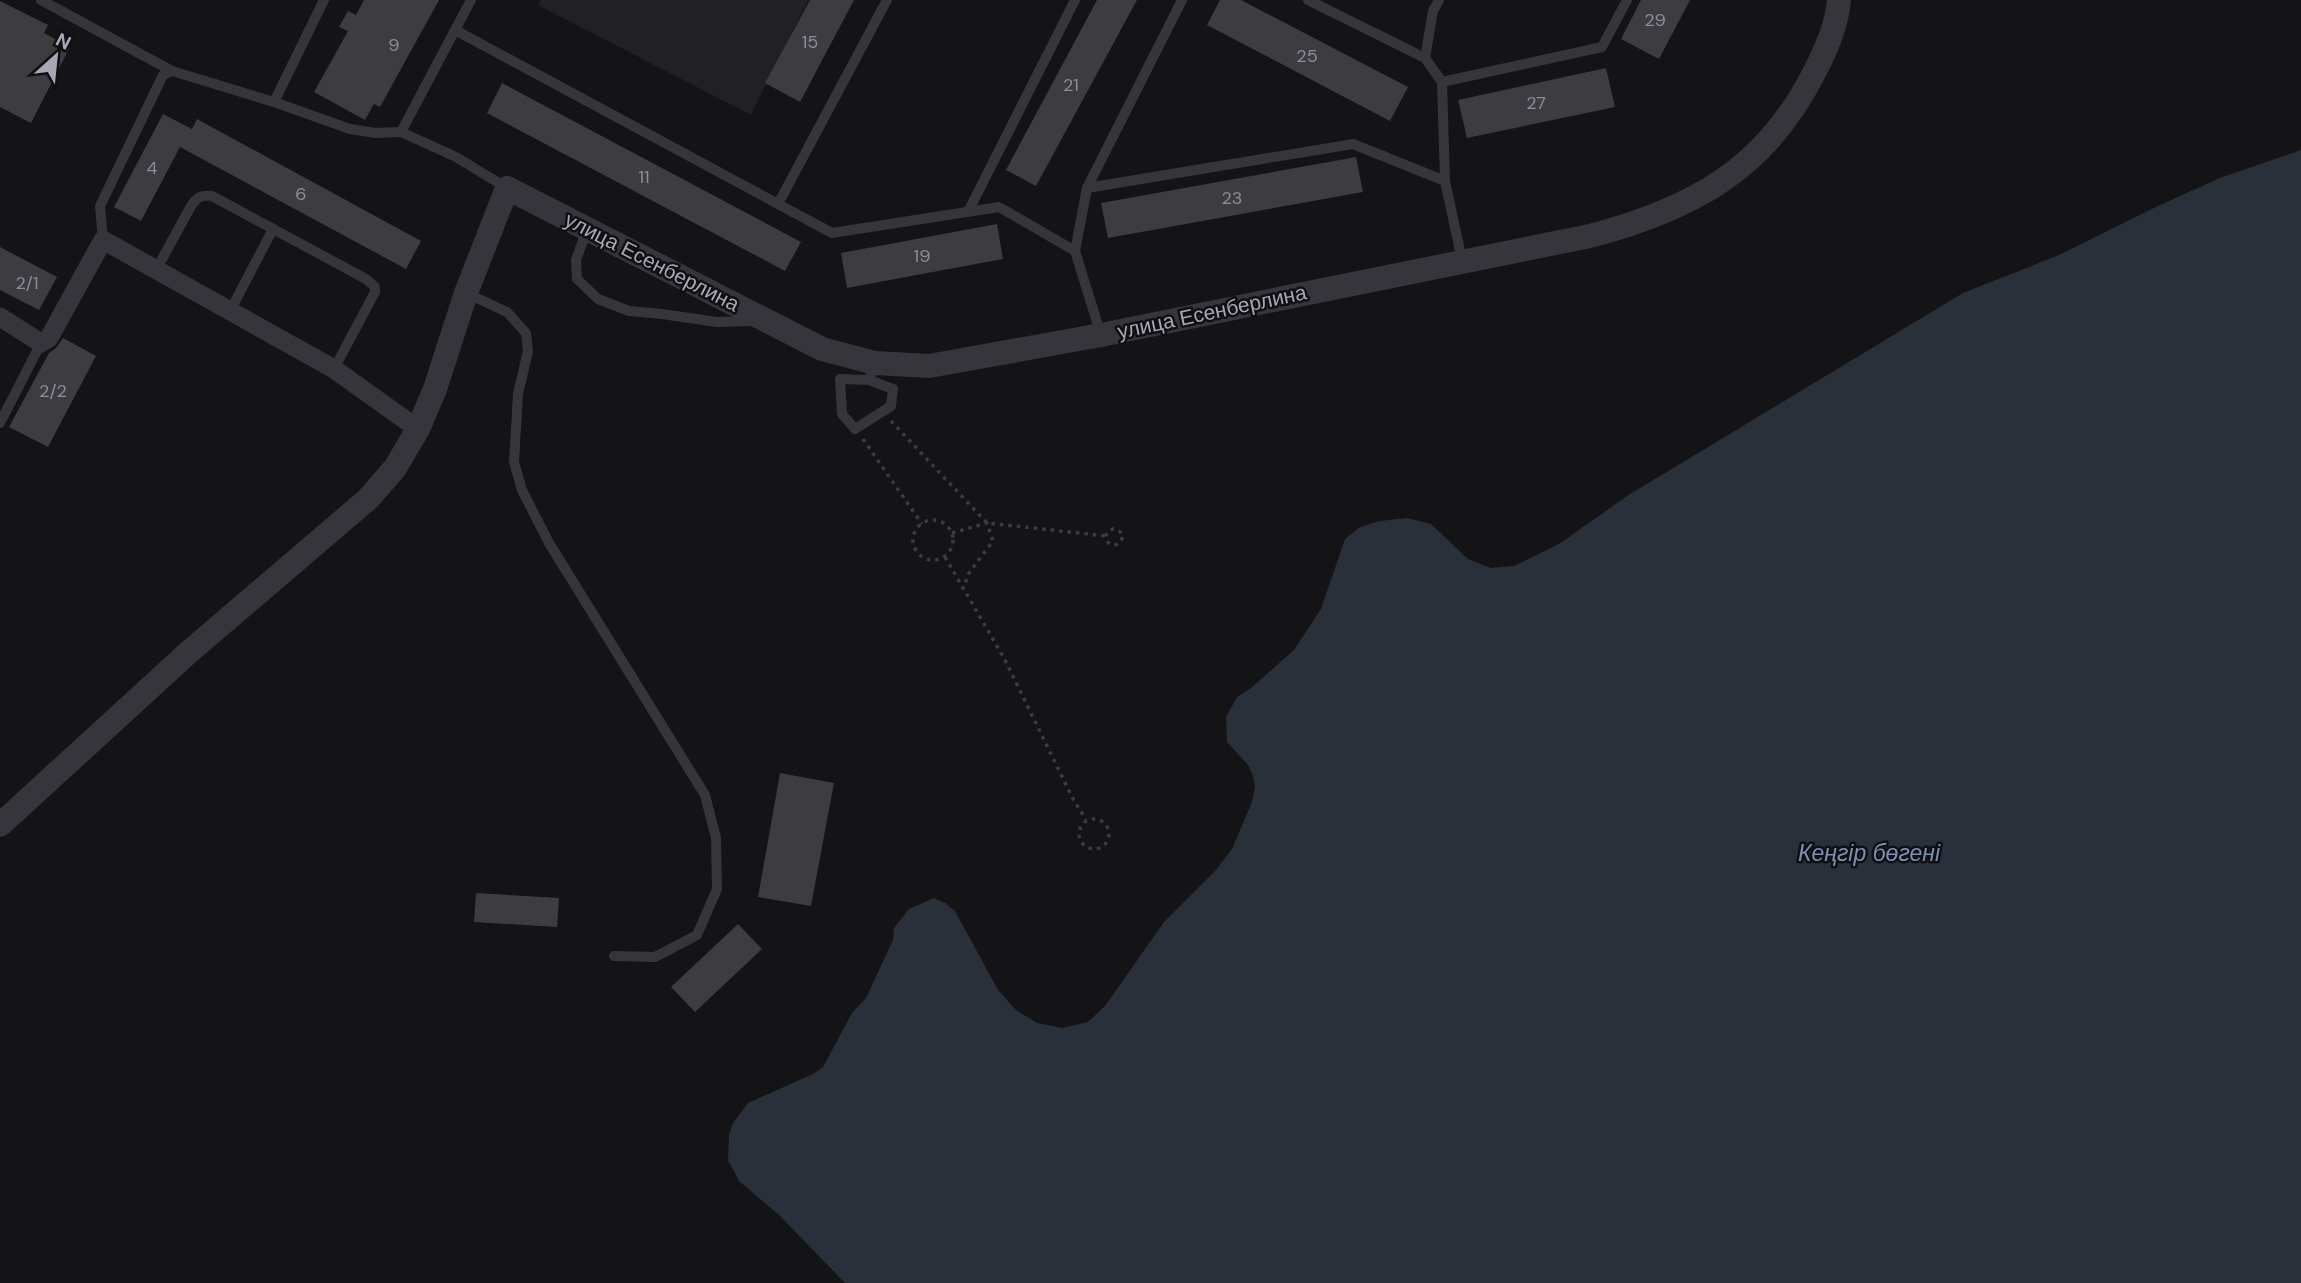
<svg xmlns="http://www.w3.org/2000/svg" width="2301" height="1283" viewBox="0 0 2301 1283" font-family="'DM Sans',sans-serif">
	<style>
		.built { fill: #212023 }
		.water { fill: #2a303a }
		.building { fill: #3c3c41 }
		.lines { fill: none; stroke-linecap: round; stroke-linejoin: round }
		.path { stroke: #3b3c42; stroke-width: 3.5; stroke-dasharray: 3.5 5; stroke-linecap: butt }
		.service { stroke: #35353b; stroke-width: 10 }
		.minor { stroke: #35353b; stroke-width: 19 }
		.tertiary { stroke: #35353b; stroke-width: 24 }
		.labels { text-anchor: middle; dominant-baseline: central; stroke-width: 5; stroke-linejoin: round; paint-order: stroke }
		.number-label { font-size: 18px; fill: #8c8d9a }
		.street-label { font-size: 21px; fill: #a6a8b7; stroke: #100f11 }
		.water-label { font-size: 23px; font-style: italic; fill: #7c8fb3; stroke: #100f11 }
	</style>
	<rect width="100%" height="100%" fill="#141416"/>
	<polygon class="built" points="541,0 808,0 751,115 538,5"/>
	<polygon class="water" points="2301,150 2301,1283 845,1283 779,1215 739,1181 728,1160 729,1135 733,1123 748,1103 813,1074 823,1067 852,1013 866,998 893,940 894,928 909,909 934,898 945,903 955,911 998,990 1016,1010 1037,1023 1062,1028 1088,1022 1105,1006 1164,922 1216,870 1232,849 1252,802 1255,787 1253,776 1248,765 1227,742 1226,717 1237,697 1251,688 1294,650 1321,609 1345,539 1360,527 1380,521 1407,518 1431,524 1468,559 1491,568 1514,566 1559,544 1627,496 1963,293 2059,255 2158,206 2220,178"/>
	<g class="building">
		<polygon points="364,0 439,0 380,107 374,104 365,120 314,92 348,31 339,27 348,11 356,15"/>
		<polygon points="810,0 854,0 800,102 765,83"/>
		<polygon points="1097,0 1137,0 1036,186 1006,170"/>
		<polygon points="1220,0 1241,0 1408,87 1390,121 1207,25"/>
		<polygon points="1641,0 1690,0 1659,59 1621,39"/>
		<polygon points="0,1 48,25 44,33 70,47 31,123 0,107"/>
		<polygon points="1606,68 1615,107 1467,138 1458,100"/>
		<polygon points="502,83 801,242 785,271 487,113"/>
		<polygon points="163,114 192,129 197,119 421,241 406,269 180,147 141,221 114,207"/>
		<polygon points="1356,157 1363,192 1108,238 1101,203"/>
		<polygon points="997,224 1003,259 847,288 841,253"/>
		<polygon points="0,247 57,277 39,310 0,290"/>
		<polygon points="63,338 96,356 48,447 9,427 49,353 56,348"/>
		<polygon points="780,773 834,783 811,906 758,897"/>
		<polygon points="476,893 559,898 557,927 474,922"/>
		<polygon points="738,924 762,949 695,1012 671,987"/>
	</g>
	<g class="lines">
		<g class="path">
			<polyline points="891,421 987,523 1106,536"/>
			<polyline points="863,439 922,524"/>
			<circle cx="933" cy="540" r="20"/>
			<circle cx="1114" cy="537" r="8"/>
			<polyline points="952,533 987,523 993,541 969,573 963,589"/>
			<polyline points="945,557 1004,658 1072,797 1086,820"/>
			<circle cx="1094" cy="834" r="15"/>
		</g>
		<g class="service">
			<polyline points="41,0 172,71"/>
			<polyline points="1308,0 1425,58"/>
			<polyline points="1439,0 1433,11 1425,58 1442,82 1445,181"/>
			<polyline points="455,30 832,233 999,207 1075,251 1101,335"/>
			<polyline points="1442,82 1602,47 1627,0"/>
			<polyline points="274,102 324,0"/>
			<polyline points="401,132 471,0"/>
			<polyline points="1087,188 1182,0"/>
			<polyline points="778,204 887,0"/>
			<polyline points="968,212 1075,0"/>
			<polyline points="587,229 576,260 577,279 598,299 629,311 662,314 717,322 754,321"/>
			<polyline points="103,240 100,206 163,75 172,71 274,102 350,129 375,133 401,132 456,157 507,188"/>
			<polyline points="1075,251 1087,188 1353,144 1445,181 1462,260"/>
			<path d="M156,270L191,206C197,197 201,195 212,196L366,279L375,287V292L334,369"/>
			<polyline points="466,293 507,312 526,333 528,351 518,394 514,462 522,490 549,543 705,795 716,838 717,889 697,935 655,957 614,956"/>
			<polyline points="230,311 273,229"/>
			<polyline points="869,380 893,389 891,406 855,429 842,414 840,379 869,380 875,363"/>
			<polyline points="0,423 41,343"/>
		</g>
		<polyline class="minor" points="0,317 41,343 49,338 103,240 334,369 418,429"/>
		<path class="tertiary" d="M0,825L189,652L368,499L395,468L418,429L435,389L466,293L507,188L822,349L875,363L929,366L1101,335L1590,236C1693,209 1766,169 1815,71C1826,50 1837,24 1839,0"/>
	</g>
	<g class="labels">
		<g class="number-label">
			<text x="1655" y="20">29</text>
			<text x="810" y="42">15</text>
			<text x="394" y="45">9</text>
			<text x="1307" y="56">25</text>
			<text x="1071" y="85">21</text>
			<text x="1536" y="103">27</text>
			<text x="152" y="168">4</text>
			<text x="644" y="177">11</text>
			<text x="301" y="194">6</text>
			<text x="1232" y="198">23</text>
			<text x="922" y="256">19</text>
			<text x="27" y="283">2/1</text>
			<text x="53" y="391">2/2</text>
		</g>
		<g class="street-label">
			<text transform="translate(652 262) rotate(27)">улица Есенберлина</text>
			<text transform="translate(1212 312) rotate(-12)">улица Есенберлина</text>
		</g>
		<g class="water-label">
			<text x="1869" y="853">Кеңгір бөгені</text>
		</g>
	</g>
	<g transform="translate(56 56) rotate(27)" stroke="#100f11" stroke-width="5" paint-order="stroke">
	<path d="M0-5L12 26L0 18L-12 26Z" fill="#a6a8b7"/>
	<text y="-10" font-size="19" font-weight="bold" text-anchor="middle" fill="#a6a8b7">N</text>
	</g>
</svg>
